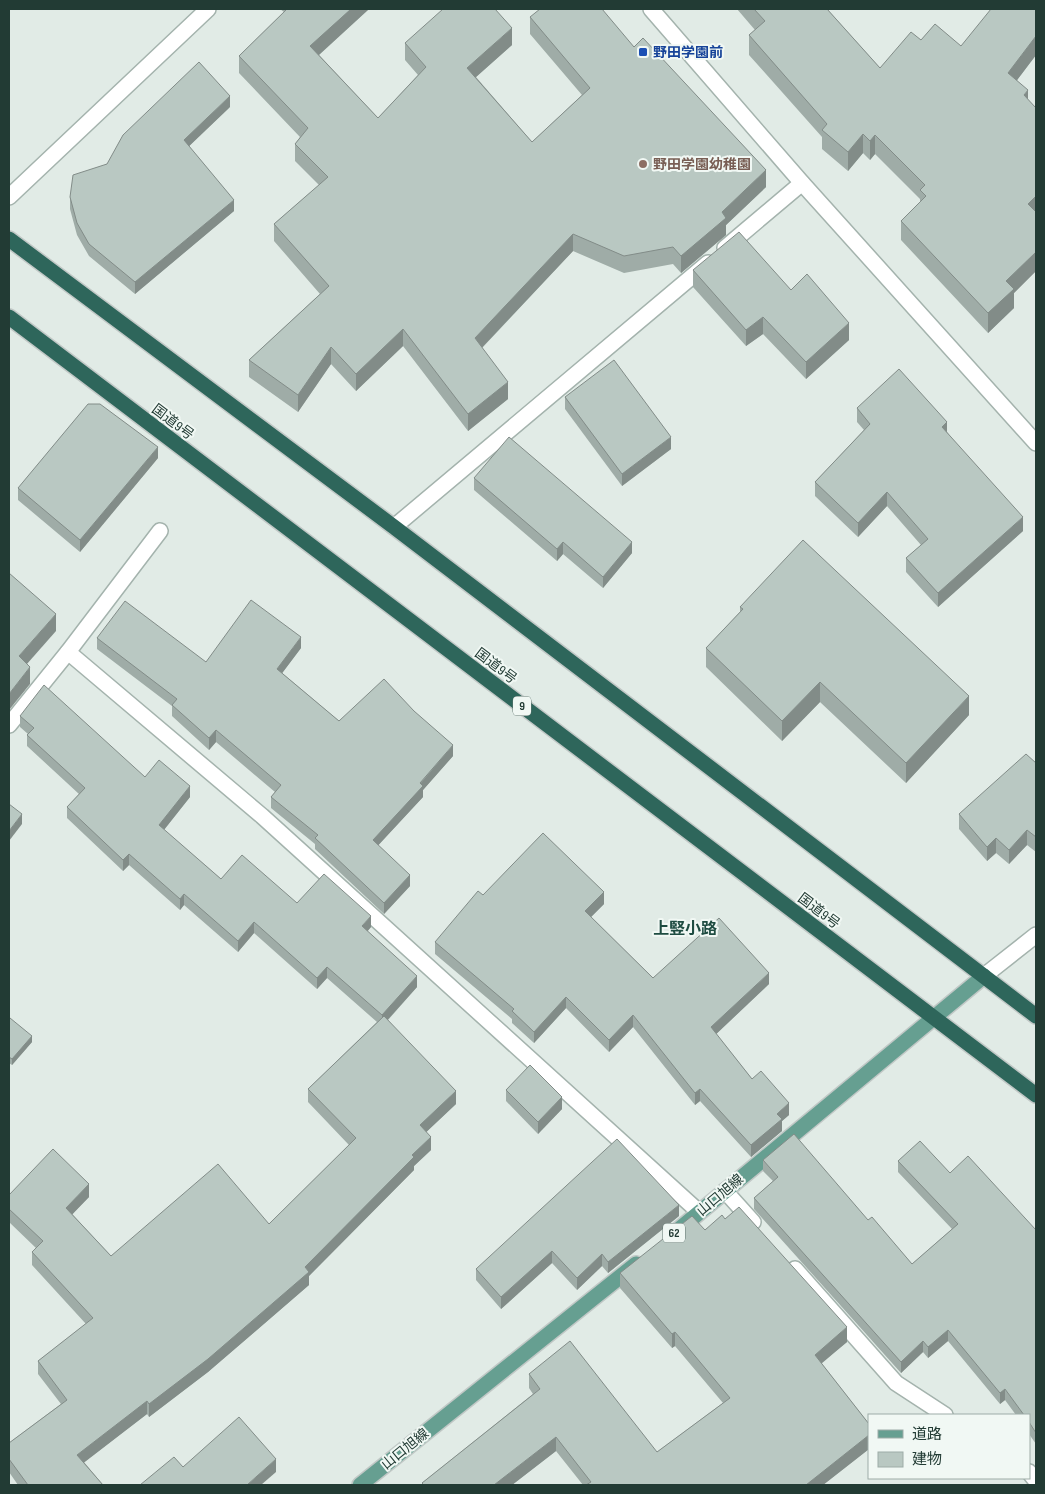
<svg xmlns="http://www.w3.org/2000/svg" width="1045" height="1494" viewBox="0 0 1045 1494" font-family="'Sofia Sans Condensed','Noto Sans JP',sans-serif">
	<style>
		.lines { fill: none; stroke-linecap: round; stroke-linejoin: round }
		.minor-casing { stroke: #a4b3ad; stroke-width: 18 }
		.major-casing { stroke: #c1c8c6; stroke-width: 18 }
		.highway-casing { stroke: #c1c8c6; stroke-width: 18 }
		.minor { stroke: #fff; stroke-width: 15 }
		.major { stroke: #669f91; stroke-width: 15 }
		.highway { stroke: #2e665b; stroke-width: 15 }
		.wall { fill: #9faca7 }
		.shaded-wall { fill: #828c88 }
		.building { fill: #b9c8c2; stroke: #828c88 }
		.transit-dot { fill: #1a4fb4; stroke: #f1f8f4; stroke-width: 2 }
		.education-dot { fill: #8d6e63; stroke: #f1f8f4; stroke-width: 2 }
		.labels { text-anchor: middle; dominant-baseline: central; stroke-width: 4; stroke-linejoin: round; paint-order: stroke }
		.shield { fill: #f1f8f4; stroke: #60746e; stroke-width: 1 }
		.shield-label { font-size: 12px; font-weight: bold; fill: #223b34 }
		.transit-label { font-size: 14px; font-weight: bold; fill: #164399; stroke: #f1f8f4; text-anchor: start }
		.education-label { font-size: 14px; font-weight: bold; fill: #785e54; stroke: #f1f8f4; text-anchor: start }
		.street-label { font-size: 14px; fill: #223b34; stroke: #f1f8f4 }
		.quarter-label { font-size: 16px; font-weight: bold; fill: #1e4c41; stroke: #f1f8f4 }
	</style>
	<rect width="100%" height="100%" fill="#e1ebe6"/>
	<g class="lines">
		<g class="minor-casing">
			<g id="minor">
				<polyline points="651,9 802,183 1036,443"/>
				<polyline points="9,197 208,9"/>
				<polyline points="725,248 802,183"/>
				<polyline points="394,527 708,263"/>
				<polyline points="68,652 262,816 699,1212"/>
				<polyline points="9,725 68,652 160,531"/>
				<polyline points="984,976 1036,935"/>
				<polyline points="725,1191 753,1222"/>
				<polyline points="795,1269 896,1383 945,1415"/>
				<polyline points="1029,1472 1036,1481"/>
			</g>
		</g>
		<g class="major-casing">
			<g id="major">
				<polyline points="677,1231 984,976"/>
				<polyline points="360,1485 636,1264"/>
			</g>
		</g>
		<g class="highway-casing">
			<g id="highway">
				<polyline points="9,239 394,527 1036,1016"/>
				<polyline points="9,317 1036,1095"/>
			</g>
		</g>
		<use href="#minor" class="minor"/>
		<use href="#major" class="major"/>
		<use href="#highway" class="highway"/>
	</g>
	<g class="wall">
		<polygon points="280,9 369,9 319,55 378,118 418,75 405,60 405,43 512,45 476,77 532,142 582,95 530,34 530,17 634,47 766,187 726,225 726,235 681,273 673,264 624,273 573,251 482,348 508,399 468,431 403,346 356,391 331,364 298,412 249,377 249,360 320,294 274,241 274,224 319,185 295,161 295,144 300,137 239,73 239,56 284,12"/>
		<polygon points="737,9 827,9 880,68 921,40 961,46 1036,9 1036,55 1017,80 1028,100 1036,108 1036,271 1014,293 1014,308 988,333 901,240 901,221 920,203 920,199 875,154 870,160 863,153 848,171 822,149 822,137 749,55 749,35 755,30"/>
		<polygon points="230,107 189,146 234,211 135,294 89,256 77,235 70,209 70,197 107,164"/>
		<polygon points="693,270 791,290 849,340 806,379 763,334 746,346 693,287"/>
		<polygon points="565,397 671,449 622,486 565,409"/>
		<polygon points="857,408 947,432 1023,531 938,607 906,572 906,558 921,545 887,506 858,537 815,496 815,482 864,430 857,422"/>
		<polygon points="158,458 80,552 18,500 18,488"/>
		<polygon points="474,478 632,553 603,588 563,554 557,561 474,490"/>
		<polygon points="740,607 969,715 906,783 820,702 782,741 706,667 706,648 740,612"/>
		<polygon points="97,638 206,662 301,648 282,673 339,721 453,756 423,790 423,797 378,845 410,886 384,914 315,849 315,844 271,808 271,797 275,792 216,742 209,750 172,716 172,706 97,649"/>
		<polygon points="20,716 145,777 190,797 164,830 221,879 371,927 367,931 417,987 388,1020 456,1104 426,1132 431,1150 414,1166 414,1170 309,1276 309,1285 208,1372 149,1417 147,1414 84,1462 103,1485 18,1485 9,1472 9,1443 61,1404 38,1374 38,1361 86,1324 32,1265 32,1252 36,1248 9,1222 9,1195 89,1197 72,1214 111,1256 269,1224 349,1145 308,1102 308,1089 377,1022 327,978 317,989 254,933 238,952 184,905 180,910 129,865 123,871 67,818 67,807 79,794 27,746 27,735 28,734 20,727"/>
		<polygon points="1036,763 1036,852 1027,845 1009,864 996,853 987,861 959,829 959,814"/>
		<polygon points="483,895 604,904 591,917 653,978 769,984 716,1034 752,1079 789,1115 782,1121 782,1131 751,1157 700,1101 695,1105 633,1027 609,1052 566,1008 534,1043 512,1023 512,1019 435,954 435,942"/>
		<polygon points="9,1020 32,1042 12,1065 9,1063"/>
		<polygon points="506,1090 562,1109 538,1134 506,1101"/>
		<polygon points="763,1160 868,1220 912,1264 952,1229 898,1172 898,1161 950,1173 1036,1230 1036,1444 1029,1434 1029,1415 1016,1415 1005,1400 1000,1404 948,1341 928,1358 923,1352 901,1373 754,1209 754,1198 773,1181 763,1171"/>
		<polygon points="679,1216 608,1273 602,1266 577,1290 552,1263 501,1309 476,1280 476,1269"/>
		<polygon points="725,1219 847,1342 821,1363 869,1424 869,1449 823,1485 583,1485 556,1451 512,1485 422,1485 422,1483 533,1394 529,1388 529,1374 657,1452 723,1403 675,1346 672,1348 620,1288 620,1273"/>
	</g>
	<g class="shaded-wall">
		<polygon points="350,9 369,9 310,63 310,46"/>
		<polygon points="512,28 512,45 467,85 467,68"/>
		<polygon points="1036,36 1036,55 1008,92 1008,73"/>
		<polygon points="1028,90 1028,109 1024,95"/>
		<polygon points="230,96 230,107 184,151 184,140"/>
		<polygon points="863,134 863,153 848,171 848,152"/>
		<polygon points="875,135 875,154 870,160 870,141"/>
		<polygon points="766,170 766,187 726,225 726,235 681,273 681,256 722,212"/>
		<polygon points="1036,196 1036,215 1028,204"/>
		<polygon points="234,200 234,211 135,294 135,282"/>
		<polygon points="573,234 573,251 475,355 475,338"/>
		<polygon points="1036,252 1036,271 1014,293 1014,308 988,333 988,313 1006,281"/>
		<polygon points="763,317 763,334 746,346 746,330"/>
		<polygon points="849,323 849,340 806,379 806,362"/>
		<polygon points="403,329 403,346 356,391 356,374"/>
		<polygon points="331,347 331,364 298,412 298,395"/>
		<polygon points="508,382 508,399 468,431 468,414"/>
		<polygon points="947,422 947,436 942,427"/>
		<polygon points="671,437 671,449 622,486 622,474"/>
		<polygon points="158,447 158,458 80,552 80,540"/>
		<polygon points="887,492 887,506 858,537 858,523"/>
		<polygon points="1023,517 1023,531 938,607 938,593"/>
		<polygon points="563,542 563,554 557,561 557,549"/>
		<polygon points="632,542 632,553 603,588 603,577"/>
		<polygon points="56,614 56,631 19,673 19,656"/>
		<polygon points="301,637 301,648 277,680 277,669"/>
		<polygon points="30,667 30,684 9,710 9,694"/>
		<polygon points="820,682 820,702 782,741 782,721"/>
		<polygon points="969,696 969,715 906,783 906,763"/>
		<polygon points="216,730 216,742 209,750 209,738"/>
		<polygon points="453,745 453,756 423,790 423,797 373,851 373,840"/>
		<polygon points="190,786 190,797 159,836 159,825"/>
		<polygon points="22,814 22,824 9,841 9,831"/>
		<polygon points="1027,830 1027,845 1009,864 1009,850"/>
		<polygon points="996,838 996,853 987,861 987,847"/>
		<polygon points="129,854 129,865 123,871 123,860"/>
		<polygon points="410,875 410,886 384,914 384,903"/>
		<polygon points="604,892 604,904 585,923 585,911"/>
		<polygon points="184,894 184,905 180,910 180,899"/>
		<polygon points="371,916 371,927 362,938 362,926"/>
		<polygon points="254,922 254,933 238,952 238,941"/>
		<polygon points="327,967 327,978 317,989 317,978"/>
		<polygon points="769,973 769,984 711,1039 711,1027"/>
		<polygon points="417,976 417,987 382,1026 382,1015"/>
		<polygon points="566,997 566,1008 534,1043 534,1032"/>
		<polygon points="633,1015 633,1027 609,1052 609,1040"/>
		<polygon points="32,1036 32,1042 12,1065 12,1059"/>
		<polygon points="700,1089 700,1101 695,1105 695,1093"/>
		<polygon points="456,1091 456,1104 420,1138 420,1125"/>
		<polygon points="562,1097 562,1109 538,1134 538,1122"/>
		<polygon points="789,1103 789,1115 782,1121 782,1131 751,1157 751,1145 777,1114"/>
		<polygon points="431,1137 431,1150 414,1166 414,1170 309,1276 309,1285 208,1372 149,1417 149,1404 305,1267 412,1155"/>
		<polygon points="89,1184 89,1197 66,1221 66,1208"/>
		<polygon points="679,1205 679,1216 608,1273 608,1262"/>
		<polygon points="552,1251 552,1263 501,1309 501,1297"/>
		<polygon points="602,1254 602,1266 577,1290 577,1278"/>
		<polygon points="847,1327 847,1342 815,1369 815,1355"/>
		<polygon points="948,1330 948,1341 928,1358 928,1347"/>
		<polygon points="675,1332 675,1346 672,1348 672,1334"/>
		<polygon points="923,1341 923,1352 901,1373 901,1362"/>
		<polygon points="1005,1389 1005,1400 1000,1404 1000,1393"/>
		<polygon points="147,1401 147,1414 77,1468 77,1455"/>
		<polygon points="869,1435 869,1449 823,1485 806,1485"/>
		<polygon points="556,1437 556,1451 512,1485 494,1485"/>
		<polygon points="276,1459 276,1472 261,1485 247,1485"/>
	</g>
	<g class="building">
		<polygon points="287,9 351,9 310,46 378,118 426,67 405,43 443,9 495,9 512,28 467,68 532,142 590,88 530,17 540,9 602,9 634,47 643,38 766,170 722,212 726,218 681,256 673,247 624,256 573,234 475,338 508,382 468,414 403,329 356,374 331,347 298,395 249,360 329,286 274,224 328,177 295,144 308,128 239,56"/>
		<polygon points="754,9 827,9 880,68 911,32 921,40 935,24 961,46 991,9 1036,9 1036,36 1008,73 1028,90 1024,95 1036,108 1036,196 1028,204 1036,212 1036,252 1006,281 1014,289 988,313 901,221 926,196 920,190 925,185 875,135 870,141 863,134 848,152 822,130 827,124 749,35 765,21"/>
		<polygon points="199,62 230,96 184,140 234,200 135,282 89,244 77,223 70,197 73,175 107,164 123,135"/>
		<polygon points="739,232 791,290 807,274 849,323 806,362 763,317 746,330 693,270"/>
		<polygon points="614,360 671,437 622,474 565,397"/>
		<polygon points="899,369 947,422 942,427 1023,517 938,593 906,558 928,539 887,492 858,523 815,482 870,424 857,408"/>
		<polygon points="88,404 100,404 158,447 80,540 18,488"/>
		<polygon points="509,437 632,542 603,577 563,542 557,549 474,478"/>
		<polygon points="803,540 969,696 906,763 820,682 782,721 706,648 743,609 740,607"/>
		<polygon points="9,573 56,614 19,656 30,667 9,694"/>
		<polygon points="251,600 301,637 277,669 339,721 384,679 414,711 453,745 420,783 423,786 373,840 410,875 384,903 315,838 318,835 271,797 281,785 216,730 209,738 172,705 177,699 97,638 125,601 206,662"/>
		<polygon points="44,685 145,777 159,760 190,786 159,825 221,879 242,855 297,903 324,874 371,916 362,926 417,976 382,1015 327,967 317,978 254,922 238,941 184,894 180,899 129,854 123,860 67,807 85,788 27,735 34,728 20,716"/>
		<polygon points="1026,754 1036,763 1036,837 1027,830 1009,850 996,838 987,847 959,814"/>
		<polygon points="9,804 22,814 9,831"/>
		<polygon points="543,833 604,892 585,911 653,978 719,918 769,973 711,1027 752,1079 761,1071 789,1103 777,1114 782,1119 751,1145 700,1089 695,1093 633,1015 609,1040 566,997 534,1032 512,1011 514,1009 435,942 478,891 483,895"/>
		<polygon points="384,1016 456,1091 420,1125 431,1137 412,1155 414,1157 305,1267 309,1272 208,1359 149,1404 147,1401 77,1455 103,1485 28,1485 9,1459 9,1443 67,1400 38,1361 93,1318 32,1252 43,1241 9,1209 9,1195 53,1149 89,1184 66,1208 111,1256 218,1164 269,1224 356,1138 308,1089"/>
		<polygon points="10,1018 32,1036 12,1059 9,1057 9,1020"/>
		<polygon points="530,1065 562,1097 538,1122 506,1090"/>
		<polygon points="794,1134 868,1220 872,1217 912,1264 958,1224 898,1161 920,1141 950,1173 968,1156 1036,1230 1036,1433 1029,1422 1029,1415 1024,1415 1005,1389 1000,1393 948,1330 928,1347 923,1341 901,1362 754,1198 778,1177 763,1160"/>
		<polygon points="617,1139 679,1205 608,1262 602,1254 577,1278 552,1251 501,1297 476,1269"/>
		<polygon points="739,1207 847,1327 815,1355 869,1424 869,1435 806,1485 586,1485 591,1482 556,1437 494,1485 424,1485 422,1483 540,1389 529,1374 570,1341 657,1452 730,1398 675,1332 672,1334 620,1273 692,1216 705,1230 722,1215 725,1219"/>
		<polygon points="239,1417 276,1459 247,1485 140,1485 174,1457 183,1467"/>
	</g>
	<rect class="transit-dot" x="638" y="47" width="10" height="10" rx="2.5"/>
	<circle class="education-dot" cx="643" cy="164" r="5"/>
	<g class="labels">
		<g class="shield">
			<rect x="513" y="696.5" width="18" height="19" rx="4"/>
			<rect x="663" y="1223.5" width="22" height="19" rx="4"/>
		</g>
		<g class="shield-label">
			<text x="522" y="706">9</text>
			<text x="674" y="1233">62</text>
		</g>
		<g class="transit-label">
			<text x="653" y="52">野田学園前</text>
		</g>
		<g class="education-label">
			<text x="653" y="164">野田学園幼稚園</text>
		</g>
		<g class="street-label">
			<text transform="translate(173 422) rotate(37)">国道9号</text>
			<text transform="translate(496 666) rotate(37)">国道9号</text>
			<text transform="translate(819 911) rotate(37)">国道9号</text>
			<text transform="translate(720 1195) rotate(-40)">山口旭線</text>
			<text transform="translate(405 1449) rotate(-39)">山口旭線</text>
		</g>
		<g class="quarter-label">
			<text x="685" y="929">上竪小路</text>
		</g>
	</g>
	<rect width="1045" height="1494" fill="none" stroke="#223b34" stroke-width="20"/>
	<rect x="868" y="1414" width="162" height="65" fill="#f1f8f4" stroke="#9eaca7"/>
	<rect x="878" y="1430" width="25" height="8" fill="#669f91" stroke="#9eaca7"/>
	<text x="912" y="1439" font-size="15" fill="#223b34">道路</text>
	<rect x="878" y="1452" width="25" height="15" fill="#b9c8c2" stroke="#9eaca7"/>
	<text x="912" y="1464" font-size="15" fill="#223b34">建物</text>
</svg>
